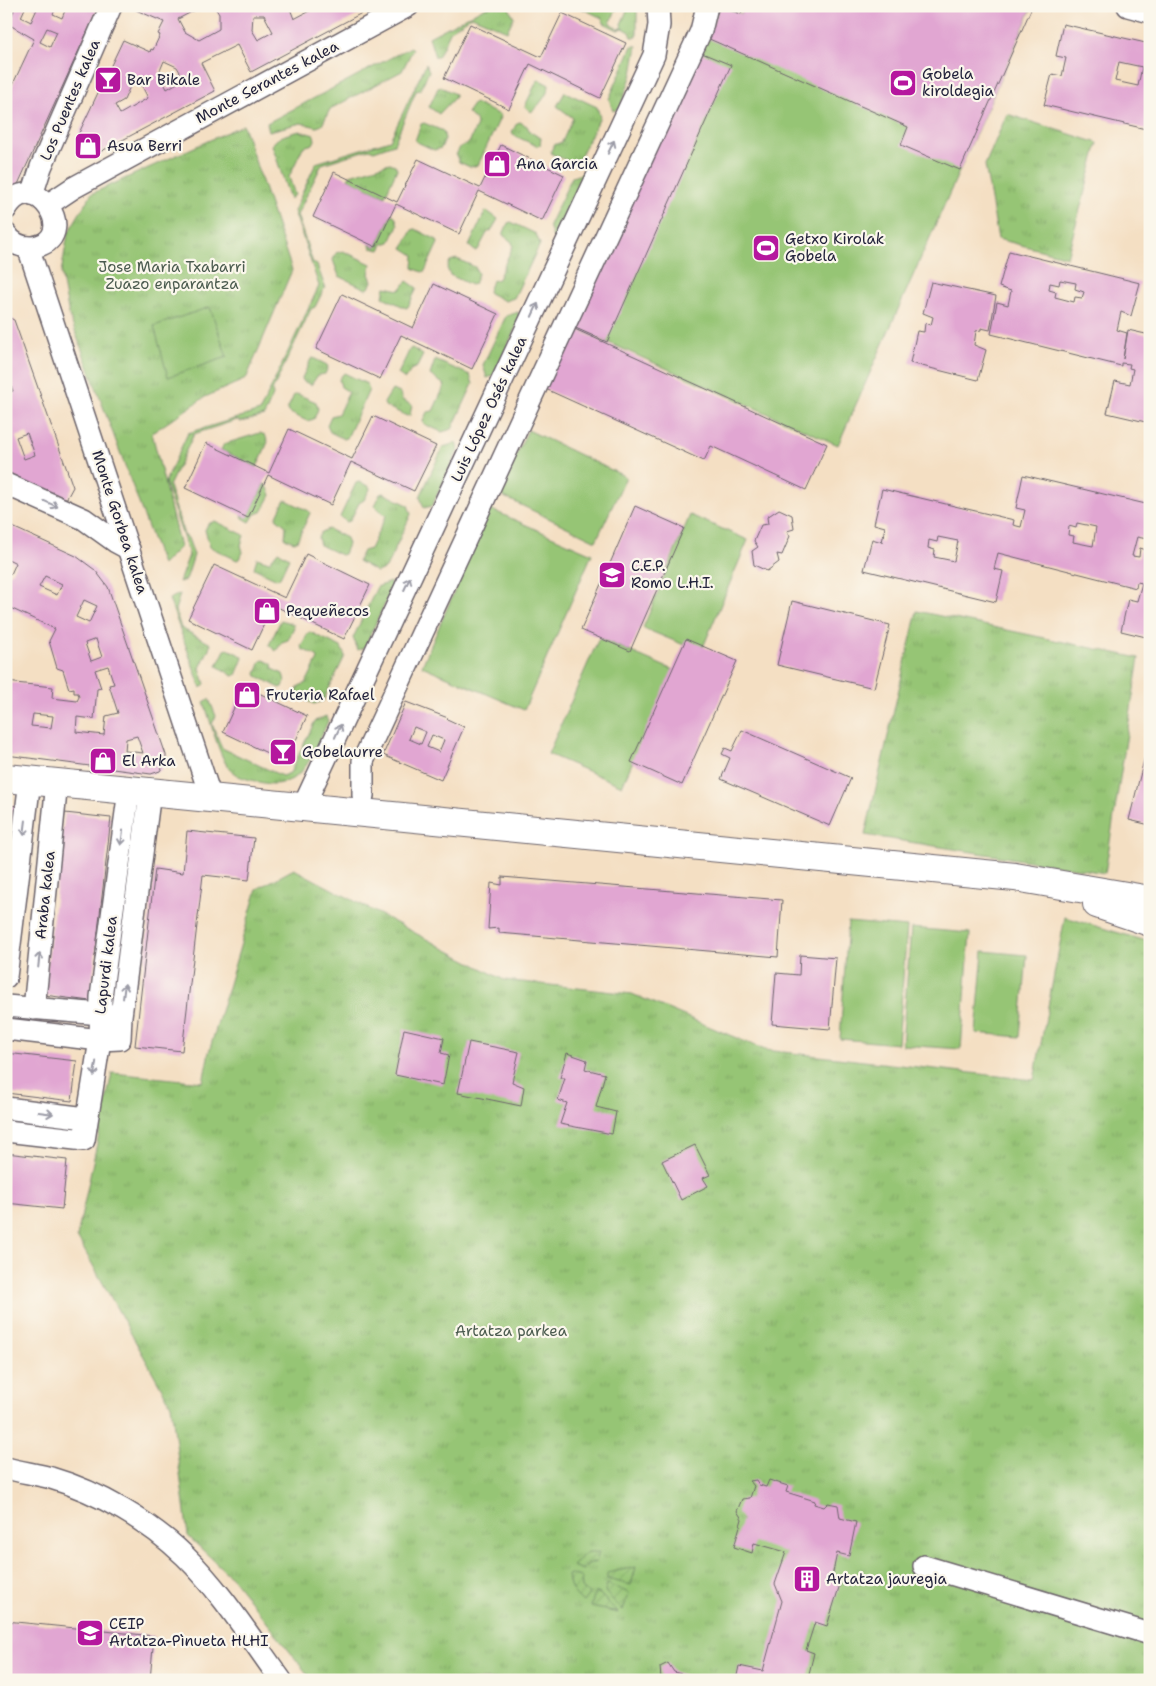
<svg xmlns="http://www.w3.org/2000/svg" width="1156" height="1686" viewBox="0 0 1156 1686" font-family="'Shantell Sans',sans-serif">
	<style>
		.grass { fill: url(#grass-tufts); stroke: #5c7458 }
		.garden { fill: url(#garden-furrows); stroke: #5c7458 }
		.pitch { fill: #96c575; stroke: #5c7458 }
		.building { fill: #e1a6d2; fill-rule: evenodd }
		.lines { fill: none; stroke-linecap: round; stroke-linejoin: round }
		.street-casing { stroke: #6c646b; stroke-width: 24 }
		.secondary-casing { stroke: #6c646b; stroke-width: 30 }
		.street { stroke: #fff; stroke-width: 21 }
		.secondary { stroke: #fff; stroke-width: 28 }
		.oneway { stroke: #9c9ca7 }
		.labels { text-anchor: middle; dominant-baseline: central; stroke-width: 4.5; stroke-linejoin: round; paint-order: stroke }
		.poi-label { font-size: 15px; fill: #22223b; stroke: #fbf7ec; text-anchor: start }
		.street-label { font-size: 15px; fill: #22223b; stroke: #fbf7ec }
		.park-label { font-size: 15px; fill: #4b5b4f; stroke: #fbf7ec }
	</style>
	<defs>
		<pattern id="grass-tufts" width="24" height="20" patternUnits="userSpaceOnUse" patternTransform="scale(1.25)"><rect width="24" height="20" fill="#96c575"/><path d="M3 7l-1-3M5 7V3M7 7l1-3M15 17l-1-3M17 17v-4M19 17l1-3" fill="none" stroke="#81a966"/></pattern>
		<pattern id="garden-furrows" width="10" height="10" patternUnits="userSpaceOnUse" patternTransform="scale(1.25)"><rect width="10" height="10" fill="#96c575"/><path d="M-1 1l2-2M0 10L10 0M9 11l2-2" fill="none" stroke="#81a966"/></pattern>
	</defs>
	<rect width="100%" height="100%" fill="#fbf7ec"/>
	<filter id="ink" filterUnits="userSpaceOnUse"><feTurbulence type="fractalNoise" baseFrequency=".02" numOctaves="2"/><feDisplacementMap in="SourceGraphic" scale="10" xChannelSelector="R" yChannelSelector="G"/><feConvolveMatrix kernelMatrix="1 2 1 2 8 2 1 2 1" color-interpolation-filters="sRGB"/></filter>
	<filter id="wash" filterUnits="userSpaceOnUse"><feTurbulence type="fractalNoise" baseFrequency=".0096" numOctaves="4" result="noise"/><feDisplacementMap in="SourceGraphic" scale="20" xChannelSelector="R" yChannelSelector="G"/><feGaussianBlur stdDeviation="1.12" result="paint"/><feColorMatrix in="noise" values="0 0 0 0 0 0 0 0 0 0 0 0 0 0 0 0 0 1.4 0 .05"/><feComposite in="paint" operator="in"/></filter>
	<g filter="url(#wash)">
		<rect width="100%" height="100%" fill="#f4dfc3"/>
		<g class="grass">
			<polygon points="488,6 508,6 514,17 507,31 472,16 451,30 438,57 435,57 429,37"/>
			<polygon points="577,6 618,6 610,23 618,29 622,27 621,24 629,6 637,6 637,37 632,37 630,32 623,28 618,30 604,23 602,18"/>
			<polygon points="632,46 637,46 632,74 620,108 613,111 609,99"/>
			<polygon points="411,47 413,49 402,71 330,109 322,125 317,127 301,123 269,131 267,123"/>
			<polygon points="426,64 429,71 420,90 416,91 394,144 374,151 369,149 322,164 297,215 313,263 317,265 325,287 315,307 311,309 272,391 273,395 264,416 241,422 237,420 194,434 169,486 184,535 188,538 194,555 186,580 179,582 189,555 165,482 188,433 260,411 319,286 294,211 316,163 390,140"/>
			<path d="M540,80L549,85C549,93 538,107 531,112L525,106L537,81Z"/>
			<polygon points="441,87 455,94 455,97 439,114 429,107 438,88"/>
			<polygon points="565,92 597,107 600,117 579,159 571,162 552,154 551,151 554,145 562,142 573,118 557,106"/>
			<polygon points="474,103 500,115 500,118 478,165 470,167 459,162 456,155 460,147 469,143 477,125 476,120 467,113"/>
			<polygon points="1007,114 1098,143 1067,257 998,239 985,165"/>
			<polygon points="520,122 527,126 530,132 541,138 540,145 537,146 513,135 512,132 517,123"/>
			<polygon points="424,123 443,131 445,139 441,148 434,150 415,141 421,124"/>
			<polygon points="243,125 292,270 246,379 205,397 152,433 180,547 162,565 69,315 61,273 68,233 91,194"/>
			<path d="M300,131L314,135L315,140L313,144L303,147L289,177L295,195L290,199L272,145C277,136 291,133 300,131Z"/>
			<polygon points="390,163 395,165 397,169 385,196 348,179 350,175"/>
			<polygon points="584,173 586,180 560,235 553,238 549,225 572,177"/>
			<polygon points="487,211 498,219 492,230 487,233 478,250 475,251 469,246 485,212"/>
			<polygon points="392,214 395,216 398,225 390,242 383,244 380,250 371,248 370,244 376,247"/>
			<polygon points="511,222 536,234 540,244 514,298 505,301 489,293 488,291 492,281 498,279 513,246 512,242 503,235 508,223"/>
			<polygon points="415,229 437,240 438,243 425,271 422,272 413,268 414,255 403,248 412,230"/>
			<polygon points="343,251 371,264 369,274 372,281 369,288 366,289 339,276 333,260 336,253"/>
			<polygon points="457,259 475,267 478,274 474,284 471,285 450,275 447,268 450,261"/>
			<polygon points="407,281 417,288 408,307 406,308 383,297 385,287 400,290"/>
			<polygon points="518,312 520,319 493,376 487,378 483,365 506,316"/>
			<polygon points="412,348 423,355 417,367 412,369 405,379 398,374 410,349"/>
			<polygon points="313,358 327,365 328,367 325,374 318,375 311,385 303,381 302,378 311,359"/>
			<polygon points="435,360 470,375 473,384 452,429 442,432 424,424 423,421 427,412 433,411 445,385 430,375"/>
			<polygon points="344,373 367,384 369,390 347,438 344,439 330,432 327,425 331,416 338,414 349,392 341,387 339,379"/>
			<polygon points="392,390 400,393 402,400 412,405 410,415 407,416 385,406 384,403"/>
			<polygon points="297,394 316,402 318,409 314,419 307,421 288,412 287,410 294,395"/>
			<polygon points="260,433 265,435 268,442 257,467 221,450 224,444"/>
			<polygon points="456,443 458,450 432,506 424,508 420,497 443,447"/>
			<polygon points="359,482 369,486 370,489 364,500 359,503 350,521 347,522 340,517 356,483"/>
			<polygon points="264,484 267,486 271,495 262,512 255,514 250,522 243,518 242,515 248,517"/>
			<polygon points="383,493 408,505 411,514 386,568 377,572 358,561 363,551 370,549 386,516 375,506 380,494"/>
			<polygon points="286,500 309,511 310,513 297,541 294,542 285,538 286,526 276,518 284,501"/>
			<polygon points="215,521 244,535 241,545 243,552 240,559 237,560 210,547 205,530 208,524"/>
			<polygon points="328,529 346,538 348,544 344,554 341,555 320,545 318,538 321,532"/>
			<polygon points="278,551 289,558 280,577 277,579 254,568 257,558 269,562"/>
			<polygon points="390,582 392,589 364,648 358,650 353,638 377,587"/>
			<polygon points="180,594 175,610 181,628 211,644 200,668 205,684 201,688 169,599"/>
			<polygon points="917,611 1139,658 1105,873 865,835"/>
			<polygon points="281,620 293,624 294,627 288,640 282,642 276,651 269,645"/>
			<polygon points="310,632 341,647 345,656 323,701 314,704 297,696 296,693 299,686 306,683 318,659 317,656 302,649 301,646 308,633"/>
			<polygon points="228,649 242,656 243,658 236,675 233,676 217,666 225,650"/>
			<polygon points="264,660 272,664 273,669 283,674 285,681 283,687 280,688 257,676 256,674 261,661"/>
			<path d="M209,699L216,716L212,724L222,748L282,776L290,773L315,721L326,716L328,721C312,756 302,795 255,781C243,778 233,776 226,764C216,746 211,722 204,702Z"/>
			<polygon points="294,869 504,980 632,994 765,1050 1034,1080 1065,917 1150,942 1150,1680 312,1680 233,1579 188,1536 171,1405 77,1237 112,1073 203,1082 209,1052 257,889"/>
		</g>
		<g class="garden">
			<polygon points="587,1552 599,1552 596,1562 588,1564 583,1570 572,1566"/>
			<polygon points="636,1567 631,1585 607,1579 607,1573"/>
			<path d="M568,1574L581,1577L582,1588L589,1594L583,1602C573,1593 569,1588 568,1574Z"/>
			<polygon points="607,1584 629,1593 623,1610 605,1592"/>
			<polygon points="595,1592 600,1594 618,1613 591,1607"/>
		</g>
		<g class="pitch">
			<polygon points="720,6 741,14 744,6 1032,7 838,445 569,325 707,38"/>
			<polygon points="210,307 227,357 168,377 154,326"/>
			<polygon points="528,430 626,477 596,541 498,494"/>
			<polygon points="490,509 592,554 524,710 422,666"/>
			<polygon points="690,515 748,540 701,652 643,628"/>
			<polygon points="599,638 673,670 622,786 548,754"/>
			<polygon points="848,922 907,927 898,1044 840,1039"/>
			<polygon points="911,928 970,933 961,1049 902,1045"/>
			<polygon points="983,951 1027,955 1020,1037 976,1033"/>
		</g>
		<g id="blocks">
			<g class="building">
				<path d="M6,6H26L21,17L31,22L37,9L32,6H57L53,14L62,18L66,8L63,6H99L15,191L6,194V99L34,39L8,24L14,10ZM47,28L57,32L50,47L40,42Z"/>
				<path d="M138,6H203L178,19L185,32L199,40L219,29V14L214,6H289L294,19L313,9V6H375L251,72L237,45L201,63L215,91L96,154L83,151L79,133L123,40L150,52L151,49L153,50L160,35L158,34L164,22L136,10ZM253,15H264L273,32L258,40L252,30ZM164,61L177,67L184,79L167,89L159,73ZM132,82L142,86L148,98L120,114L115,105L124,100Z"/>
				<polygon points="720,6 741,14 744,6 1032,7 960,170 901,145 908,127 707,38"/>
				<polygon points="562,13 626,43 600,98 530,64 509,109 444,78 470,24 541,57"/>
				<path d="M1063,24L1150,44V130L1044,105L1052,74L1062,76L1066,58L1056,56ZM1119,62L1142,67L1138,86L1115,81Z"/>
				<polygon points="697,51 731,65 607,342 569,325"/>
				<polygon points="501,145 564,175 542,221 479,191 459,234 396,204 376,247 313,217 334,172 397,202 418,159 480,188"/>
				<path d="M1009,251L1140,283L1131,316L1121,312L1117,330L1127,333L1123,359L1128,330L1150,335V423L1107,413L1115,381L1130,384L1133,369L1129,368L1130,364L1121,363V366L991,334L997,302L1008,305L1011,291L999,287ZM1060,280L1076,283L1075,289L1084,292L1082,298L1075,297L1074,302L1055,297L1056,292L1049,290L1050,283L1059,285Z"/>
				<polygon points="931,282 996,296 990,330 981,328 981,330 976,331 974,345 986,350 978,380 910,363 917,331 924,332 925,323 931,325 933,317 923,313"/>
				<polygon points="434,284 498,314 472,369 401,335 380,379 316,349 342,294 413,328"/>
				<path d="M6,316L14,320L73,487L67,498H57L6,476V424L9,423L6,415V393L13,391L6,373ZM27,433L35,455L24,459L16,437Z"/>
				<polygon points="566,325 827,444 806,490 711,446 704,461 539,386"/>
				<polygon points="373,416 436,446 414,491 351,462 331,505 268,475 248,518 185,488 206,443 269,473 289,429 352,459"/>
				<path d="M1023,475L1150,505V528L1147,539L1137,537L1132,556L1139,557L1140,548L1150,551V638L1121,631L1128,599L1137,601L1142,583L1137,582L1136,588L998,553L994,569L1003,571L996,602L864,570L872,539L882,542L885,527L874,524L882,489L1014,520L1013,525L1021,527L1025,510L1016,508ZM1077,523L1096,527L1093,546L1073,542L1074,536L1068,535L1069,526L1076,528ZM938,537L958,541L954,561L934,557L935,550L928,548L929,540L937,542Z"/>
				<polygon points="635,506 684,528 630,651 581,630"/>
				<polygon points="779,509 792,515 794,529 787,531 790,536 782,555 777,554 779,562 767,571 754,565 752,551 758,547 754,541 761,525 768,524 767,517"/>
				<path d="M6,524L76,556L95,570L108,587L166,755V762L160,771L151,774L6,755V682L53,687L52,698L77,701L79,697L78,693H74V688L69,689L63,670L57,668L49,641L55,629L6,606V572L11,574L16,563L6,558ZM45,576L62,584L57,595L39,587ZM84,600L97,606L89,623L76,617ZM96,639L102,657L91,661L85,643ZM108,666L114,684L109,685L118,713L106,716L104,735L76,732L77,717L94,719L97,689L101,688L95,670ZM33,714L53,716L51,728L31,726ZM137,736L143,753L125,751L126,739Z"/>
				<polygon points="306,554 370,585 344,639 273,605 252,650 188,619 214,565 285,598"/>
				<polygon points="792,601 890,625 874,688 777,665"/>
				<polygon points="686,639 737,661 682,785 631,762"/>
				<polygon points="244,686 307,716 286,762 223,732"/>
				<path d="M406,702L448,718L447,719L464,727L441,780L383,755ZM414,727L426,732L421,744L409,739ZM432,735L444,740L439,752L427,747Z"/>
				<polygon points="742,730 851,778 830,826 721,779 730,758 722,754 725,748 732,751"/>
				<polygon points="1149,740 1150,740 1150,825 1129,820"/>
				<polygon points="6,805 18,806 6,899"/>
				<polygon points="65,813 111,818 90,1001 44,995"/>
				<polygon points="187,831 254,838 249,880 203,875 182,1051 135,1046 155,869 183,873"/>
				<polygon points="502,877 782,900 778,957 499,933 499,928 488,929 491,883 502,885"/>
				<polygon points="800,955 836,958 830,1029 772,1024 776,973 799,975"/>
				<polygon points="404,1029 444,1038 441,1053 449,1055 443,1085 395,1075"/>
				<polygon points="469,1042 519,1052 512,1082 524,1087 521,1106 458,1093"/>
				<polygon points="6,1053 77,1061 72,1101 6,1093"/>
				<polygon points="567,1053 587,1060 585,1069 605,1074 596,1107 616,1112 612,1134 560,1124 567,1103 558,1100 565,1078 560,1078"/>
				<polygon points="695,1145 710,1175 703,1178 708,1186 681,1200 662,1161"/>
				<polygon points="6,1153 67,1160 62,1209 6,1203"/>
				<polygon points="756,1480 759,1485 766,1487 769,1480 788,1486 786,1492 815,1501 814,1504 824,1507 828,1503 838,1505 840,1518 856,1522 849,1556 837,1553 832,1577 841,1581 827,1626 815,1622 806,1650 814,1653 808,1678 736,1680 739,1666 763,1671 782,1601 775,1584 786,1552 754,1543 752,1553 734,1547 742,1519 737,1511 742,1499 750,1498 754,1486 750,1481"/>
				<polygon points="6,1621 154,1636 150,1680 6,1680"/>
				<polygon points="668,1663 674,1672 702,1680 661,1680 660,1667"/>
			</g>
		</g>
	</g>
	<g filter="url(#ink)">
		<use href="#blocks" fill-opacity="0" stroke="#6c646b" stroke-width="1"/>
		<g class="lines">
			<g class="street-casing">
				<g id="street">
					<polyline points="1128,6 1150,12"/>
					<polyline points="32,195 41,167 111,6"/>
					<polyline points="49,204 73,188 408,6"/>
					<path d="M6,209C33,162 84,239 33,247C21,248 12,243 6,234"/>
					<polyline points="28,247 211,798"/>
					<polyline points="6,484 84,519 116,542 129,549"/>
					<polyline points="363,796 363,761 701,31 707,6"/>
					<polyline points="303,807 654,55 659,25 658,6"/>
					<polyline points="6,977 30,780"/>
					<polyline points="6,1006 113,1015"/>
					<polyline points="34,1009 57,782"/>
					<polyline points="6,1029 100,1040 120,1039 121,1016 150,792"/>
					<polyline points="6,1108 86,1118"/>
					<polyline points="6,1131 84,1140 100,1040 101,997 129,790"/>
					<path d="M6,1468C21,1472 36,1474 51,1478C99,1492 150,1522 185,1556C222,1592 251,1639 281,1680"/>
					<polyline points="924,1566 1150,1634"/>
				</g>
			</g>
			<g class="secondary-casing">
				<g id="secondary">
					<polyline points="6,778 1015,877 1150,900"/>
					<polyline points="1097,904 1150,922"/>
				</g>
			</g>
			<use href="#street" class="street"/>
			<use href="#secondary" class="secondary"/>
		</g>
		<defs><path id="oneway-shaft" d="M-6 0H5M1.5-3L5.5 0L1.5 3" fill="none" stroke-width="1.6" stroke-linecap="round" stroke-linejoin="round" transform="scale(1.25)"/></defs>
		<g class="oneway">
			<use href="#oneway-shaft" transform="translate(611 147) rotate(-65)"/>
			<use href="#oneway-shaft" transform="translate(535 310) rotate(-65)"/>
			<use href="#oneway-shaft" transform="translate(51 504) rotate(24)"/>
			<use href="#oneway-shaft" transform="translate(407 584) rotate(-65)"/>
			<use href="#oneway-shaft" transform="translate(338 731) rotate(-65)"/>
			<use href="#oneway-shaft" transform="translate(25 828) rotate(97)"/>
			<use href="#oneway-shaft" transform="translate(122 838) rotate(98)"/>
			<use href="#oneway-shaft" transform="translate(39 960) rotate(-84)"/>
			<use href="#oneway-shaft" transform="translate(124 991) rotate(-83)"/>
			<use href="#oneway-shaft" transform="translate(95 1069) rotate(99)"/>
			<use href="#oneway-shaft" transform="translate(46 1113) rotate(7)"/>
		</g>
	</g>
	<defs>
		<g id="bar-square" transform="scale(1.4375)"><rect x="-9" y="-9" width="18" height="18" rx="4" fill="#b5179e" stroke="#fbf7ec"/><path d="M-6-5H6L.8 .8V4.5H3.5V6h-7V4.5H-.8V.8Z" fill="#fff"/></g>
		<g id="stadium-square" transform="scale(1.4375)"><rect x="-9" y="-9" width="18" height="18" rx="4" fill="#b5179e" stroke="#fbf7ec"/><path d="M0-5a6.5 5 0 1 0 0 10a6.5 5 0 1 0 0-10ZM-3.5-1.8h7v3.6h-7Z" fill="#fff"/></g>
		<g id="shop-square" transform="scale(1.4375)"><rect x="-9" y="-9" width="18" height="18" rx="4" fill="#b5179e" stroke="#fbf7ec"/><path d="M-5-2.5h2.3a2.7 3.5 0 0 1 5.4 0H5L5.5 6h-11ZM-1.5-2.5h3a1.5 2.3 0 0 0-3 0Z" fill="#fff"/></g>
		<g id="school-square" transform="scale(1.4375)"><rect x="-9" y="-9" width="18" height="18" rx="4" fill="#b5179e" stroke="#fbf7ec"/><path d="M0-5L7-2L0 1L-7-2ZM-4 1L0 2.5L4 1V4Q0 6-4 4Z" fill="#fff"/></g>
		<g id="building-square" transform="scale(1.4375)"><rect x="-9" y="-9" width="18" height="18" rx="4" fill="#b5179e" stroke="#fbf7ec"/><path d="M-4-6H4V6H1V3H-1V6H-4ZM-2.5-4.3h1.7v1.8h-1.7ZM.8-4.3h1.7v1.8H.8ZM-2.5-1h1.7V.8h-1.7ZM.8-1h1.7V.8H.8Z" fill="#fff"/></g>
	</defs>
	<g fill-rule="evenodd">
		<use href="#bar-square" x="108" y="80"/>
		<use href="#stadium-square" x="903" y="83"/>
		<use href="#shop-square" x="88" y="146"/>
		<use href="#shop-square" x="497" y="164"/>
		<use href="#stadium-square" x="766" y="248"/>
		<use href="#school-square" x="612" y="575"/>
		<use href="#shop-square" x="267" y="611"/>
		<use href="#shop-square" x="247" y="695"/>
		<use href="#bar-square" x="283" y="752"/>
		<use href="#shop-square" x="103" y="761"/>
		<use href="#building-square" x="807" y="1579"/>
		<use href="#school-square" x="90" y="1633"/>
	</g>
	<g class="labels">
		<g class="poi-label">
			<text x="922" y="74">Gobela<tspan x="922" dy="17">kiroldegia</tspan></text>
			<text x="127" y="80">Bar Bikale</text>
			<text x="107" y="146">Asua Berri</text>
			<text x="516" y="164">Ana Garcia</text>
			<text x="785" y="239">Getxo Kirolak<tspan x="785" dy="17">Gobela</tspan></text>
			<text x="631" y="566">C.E.P.<tspan x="631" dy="17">Romo L.H.I.</tspan></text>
			<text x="286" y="611">Pequeñecos</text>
			<text x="266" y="695">Fruteria Rafael</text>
			<text x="302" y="752">Gobelaurre</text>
			<text x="122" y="761">El Arka</text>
			<text x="826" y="1579">Artatza jauregia</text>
			<text x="109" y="1624">CEIP<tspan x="109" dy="17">Artatza-Pìnueta HLHI</tspan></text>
		</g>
		<g class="street-label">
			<text transform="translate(267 82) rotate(-28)">Monte Serantes kalea</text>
			<text transform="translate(70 100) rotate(-67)">Los Puentes kalea</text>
			<text transform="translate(489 409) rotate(-65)">Luis López Osés kalea</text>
			<text transform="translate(120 522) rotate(72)">Monte Gorbea kalea</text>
			<text transform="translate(45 895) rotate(-84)">Araba kalea</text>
			<text transform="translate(106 965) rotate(-83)">Lapurdi kalea</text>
		</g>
		<g class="park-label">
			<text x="172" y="267">Jose Maria Txabarri<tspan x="172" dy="17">Zuazo enparantza</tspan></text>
			<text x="511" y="1331">Artatza parkea</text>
		</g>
	</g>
	<rect width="1156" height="1686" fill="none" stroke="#fbf7ec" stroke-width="25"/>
</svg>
